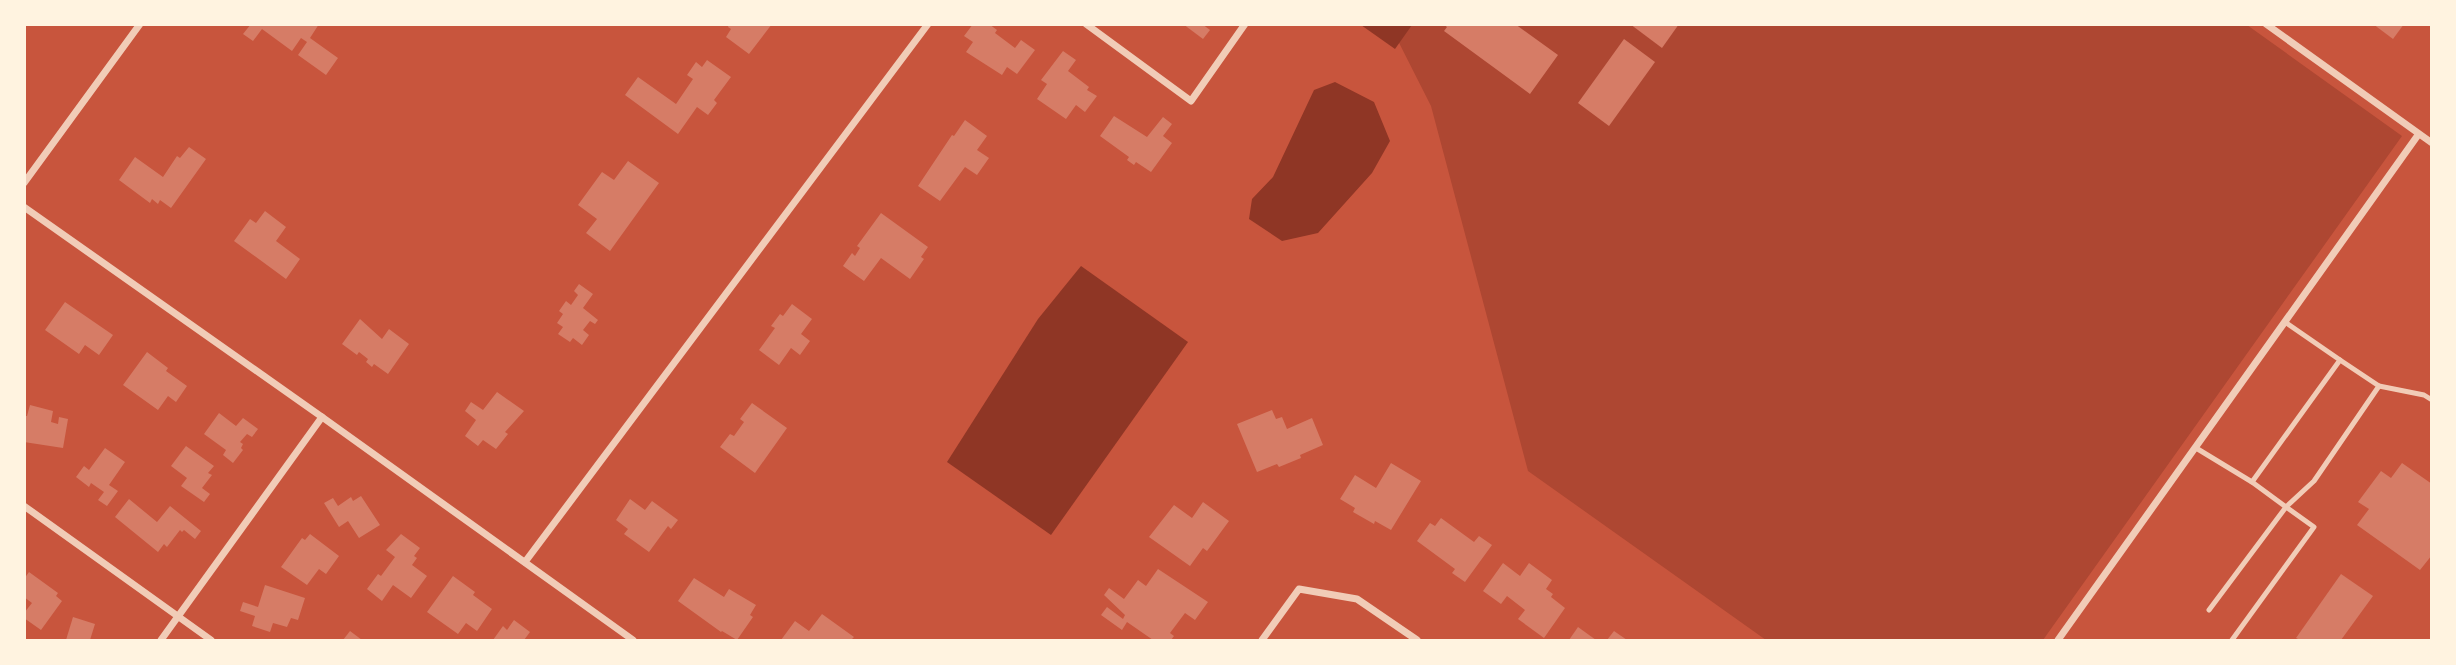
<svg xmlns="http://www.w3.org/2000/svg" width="2456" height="665" viewBox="0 0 2456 665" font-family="Jost,sans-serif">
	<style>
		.green { fill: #ae4732 }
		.water { fill: #8f3625 }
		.building { fill: #d67c66 }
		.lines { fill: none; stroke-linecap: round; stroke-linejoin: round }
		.service { stroke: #f1ccb7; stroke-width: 5 }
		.minor { stroke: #f1ccb7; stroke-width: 7 }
	</style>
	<rect width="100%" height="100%" fill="#c8553d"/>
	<polygon class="green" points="1390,25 2247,25 2402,136 2043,640 1766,640 1528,471 1431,106"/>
	<g class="water">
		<polygon points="1361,25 1412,25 1395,49"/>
		<polygon points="1335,82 1374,102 1390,141 1372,173 1318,233 1282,241 1249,219 1252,199 1273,177 1314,90"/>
		<polygon points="1081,266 1188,342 1051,535 947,462 1038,319"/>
	</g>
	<g class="building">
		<polygon points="251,24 319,24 310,38 338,58 326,75 298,55 307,42 301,38 292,51 262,29 253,41 243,34"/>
		<polygon points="729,24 772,24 749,54 726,37 731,29 728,27"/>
		<polygon points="973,24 989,24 997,30 995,33 1015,48 1021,40 1035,50 1017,74 1007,67 1002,75 966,52 973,42 964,36"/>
		<polygon points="1183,24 1202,24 1210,30 1203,39"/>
		<polygon points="1443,24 1515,24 1558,55 1530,94 1444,31 1447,27"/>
		<polygon points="1630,24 1679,24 1662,48"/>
		<polygon points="2373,24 2404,24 2393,39"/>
		<polygon points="1624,39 1655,62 1609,126 1578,103"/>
		<polygon points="1063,51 1076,60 1068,71 1089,87 1087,90 1097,96 1085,112 1076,105 1066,119 1037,99 1047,84 1041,80"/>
		<polygon points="707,60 731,77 714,100 717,103 708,115 697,107 678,134 625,95 638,77 676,104 693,79 687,75 696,62 702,67"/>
		<polygon points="1114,116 1147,137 1163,117 1172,124 1163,136 1172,143 1151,172 1136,162 1134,165 1127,160 1129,157 1100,136"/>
		<polygon points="965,120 987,136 977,150 989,158 977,175 965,167 940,201 918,186 952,135 954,136"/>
		<polygon points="189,147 206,159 171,208 160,200 158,204 152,199 150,203 119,180 135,157 163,177 177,156 180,158"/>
		<polygon points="628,161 659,183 610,251 586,233 597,219 578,205 602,172 614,180"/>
		<polygon points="265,211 286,227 276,241 300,259 286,279 234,241 250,219 256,223"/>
		<polygon points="881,213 928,247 921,257 924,259 910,279 881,258 864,281 843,266 852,253 855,256 860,248 857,246"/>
		<polygon points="579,284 593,294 583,308 598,320 595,324 590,321 583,330 589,335 582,345 573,338 570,342 558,334 563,327 557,323 563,314 559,311 566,301 571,305 578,295 574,291"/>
		<polygon points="65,302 113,335 99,355 85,345 79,354 45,330"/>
		<polygon points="792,304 812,319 801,334 810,341 800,355 791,348 779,365 759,350 775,328 771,326 780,314 783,316"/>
		<polygon points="360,319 382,339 389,329 409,344 388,374 374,364 372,367 366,362 368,359 359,352 357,355 342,344"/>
		<polygon points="147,352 168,368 166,371 187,386 176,402 168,396 158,410 123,385"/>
		<polygon points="497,392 524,411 505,432 508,434 496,449 483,440 478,446 465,436 476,420 465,411 471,402 483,410"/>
		<polygon points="752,403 787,428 755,473 720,447 730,434 734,436 744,422 740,419"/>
		<polygon points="30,405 53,411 51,422 58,424 59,417 68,419 63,448 24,442 24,416 27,416"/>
		<polygon points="1272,410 1276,419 1282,417 1287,429 1312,418 1323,445 1300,455 1301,458 1279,467 1277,464 1257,472 1237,424"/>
		<polygon points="219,413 236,426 243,418 258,429 252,437 247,434 240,442 243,444 241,448 243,450 233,463 223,455 226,450 204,434"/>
		<polygon points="186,446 214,466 208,473 212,475 202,488 210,494 204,502 181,486 187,478 171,466"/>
		<polygon points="105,448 125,462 109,485 118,491 107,506 98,500 104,492 91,483 89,487 76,477 84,466 89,470"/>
		<polygon points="1391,463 1421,481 1391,530 1375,521 1374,524 1353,512 1355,508 1340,499 1355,475 1376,488"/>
		<polygon points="2402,463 2432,484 2432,555 2420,570 2357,525 2369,509 2358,502 2381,471 2391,478"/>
		<polygon points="361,496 380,525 359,538 348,521 339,527 324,503 333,498 338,506 351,497 353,501"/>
		<polygon points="129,499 157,522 170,506 201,531 195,539 184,530 182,532 180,530 167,547 164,544 158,552 115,517"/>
		<polygon points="630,499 645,510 652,501 678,520 671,529 668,526 649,552 624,534 628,529 616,520"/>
		<polygon points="1203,502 1229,521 1207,551 1203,548 1190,566 1149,537 1174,505 1192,518"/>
		<polygon points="1441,518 1474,542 1479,536 1492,545 1465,582 1452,573 1455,569 1417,541 1430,523 1435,526"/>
		<polygon points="310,534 339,556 326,574 319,569 307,585 281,567 302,538 305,540"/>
		<polygon points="401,534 420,548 414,556 417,558 412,565 427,576 411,598 393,585 382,601 367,589 378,574 381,576 395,557 386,550"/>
		<polygon points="1503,563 1520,576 1529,563 1552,580 1546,589 1553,594 1551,597 1565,608 1544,638 1518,619 1525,610 1507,596 1501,604 1483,591"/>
		<polygon points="1158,569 1208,602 1195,620 1185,613 1170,633 1174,636 1171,640 1153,640 1127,622 1122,630 1101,615 1107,607 1123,619 1125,615 1104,595 1109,588 1124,599 1138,580 1146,586"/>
		<polygon points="29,572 58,593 56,596 62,601 41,630 24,618 24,613 32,603 24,597 24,579"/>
		<polygon points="2341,574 2373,596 2341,640 2300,640 2296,638"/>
		<polygon points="453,576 475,592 473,595 492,609 477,631 466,623 458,634 427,612"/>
		<polygon points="694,578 724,597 729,589 756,605 750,615 753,617 737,640 722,631 721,632 678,601"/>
		<polygon points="265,585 305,598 298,620 291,618 287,627 273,623 270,632 252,626 255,616 240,611 243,602 258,607"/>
		<polygon points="822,614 854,637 851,640 781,640 795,621 809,631"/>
		<polygon points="73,617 95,624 90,640 66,640"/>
		<polygon points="514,620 530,632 524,640 493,640 503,626 507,630"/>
		<polygon points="1578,627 1596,640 1569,640"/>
		<polygon points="350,631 362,640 343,640"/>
		<polygon points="1614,631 1627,640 1607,640"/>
	</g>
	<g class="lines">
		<g class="service">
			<polyline points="2379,386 2424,395 2432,400"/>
			<polyline points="2196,448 2252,482 2340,360 2285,322"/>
			<polyline points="2252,482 2286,507 2314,481 2379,386 2340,360"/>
			<polyline points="2209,610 2286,507 2314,527 2232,640"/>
		</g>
		<g class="minor">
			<polyline points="1086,24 1191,101 1245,24"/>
			<polyline points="2266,24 2432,143"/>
			<polyline points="24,183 140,24"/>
			<polyline points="24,207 322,417 633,640"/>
			<polyline points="24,506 211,640"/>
			<polyline points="525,562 928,24"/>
			<polyline points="161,640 322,417"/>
			<polyline points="1262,640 1299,589 1357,599 1417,640"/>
			<polyline points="2058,640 2418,135"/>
		</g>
	</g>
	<rect width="2456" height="665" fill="none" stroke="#fff3e0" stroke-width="52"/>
</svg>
